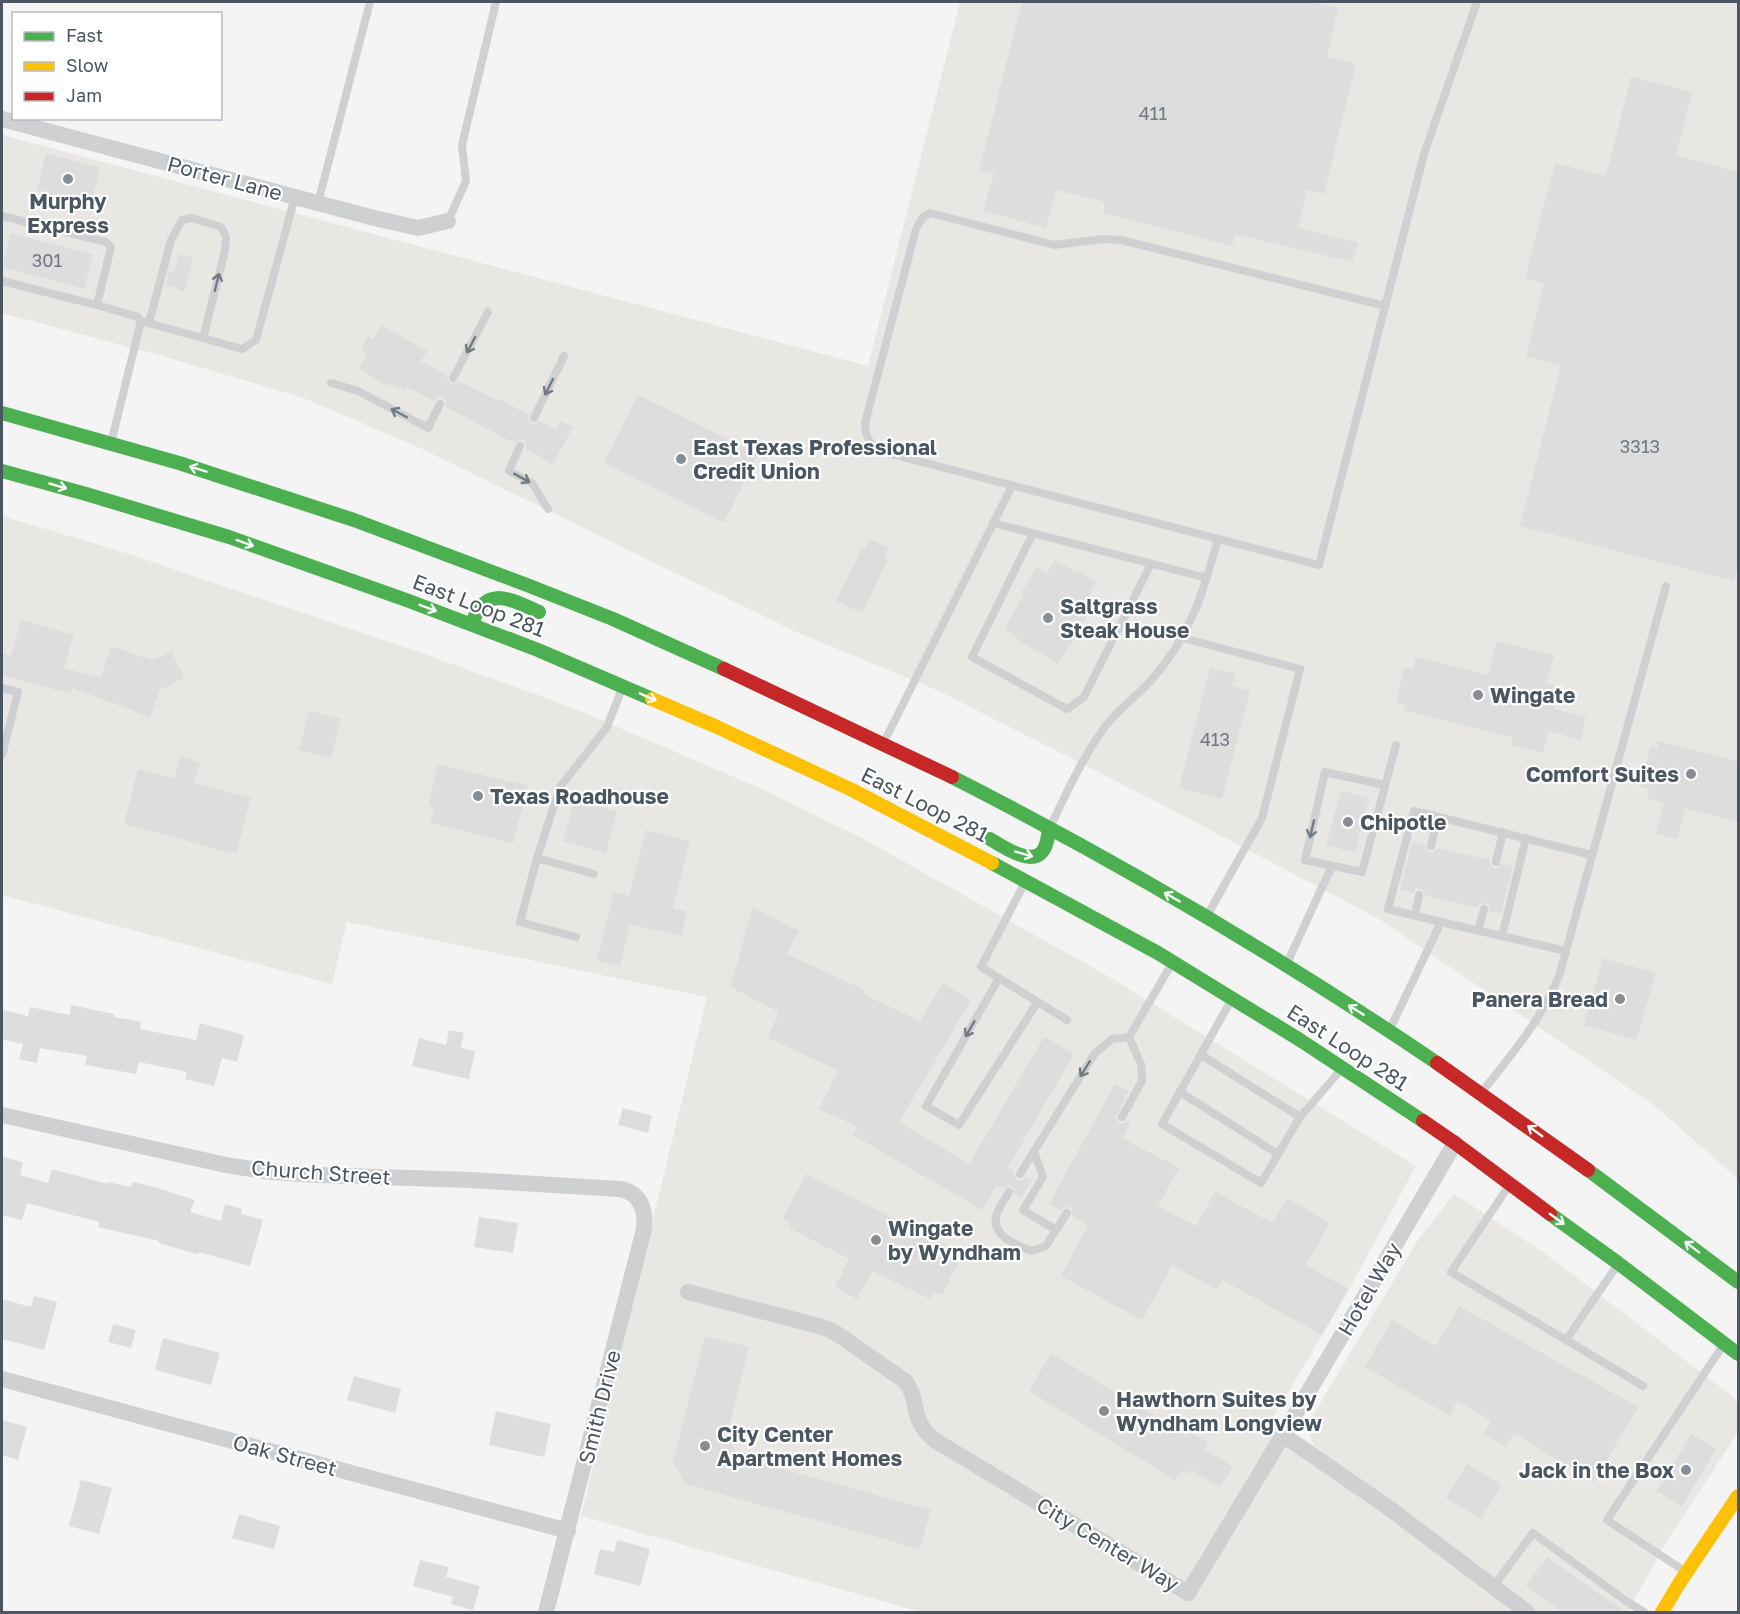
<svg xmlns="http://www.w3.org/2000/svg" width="1740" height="1614" viewBox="0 0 1740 1614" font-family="'Golos Text',sans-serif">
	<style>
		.commercial { fill: #e8e7e3 }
		.building { fill: #ddddde }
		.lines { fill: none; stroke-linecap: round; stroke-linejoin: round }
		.lane { stroke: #ced0d2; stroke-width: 8 }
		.street { stroke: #ced0d2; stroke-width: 16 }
		.fast { stroke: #4caf50; stroke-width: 14 }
		.slow { stroke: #ffc107; stroke-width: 14 }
		.jam { stroke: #c62828; stroke-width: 14 }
		.oneway { stroke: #727b83 }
		.oneway2 { stroke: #f6fbf6 }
		.poi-dot { fill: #868d94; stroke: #fff; stroke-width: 2 }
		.labels { text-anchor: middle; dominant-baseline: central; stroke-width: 4.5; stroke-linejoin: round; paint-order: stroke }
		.number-label { font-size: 18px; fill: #707881 }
		.street-label { font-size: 21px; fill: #4a5661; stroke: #fff }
		.poi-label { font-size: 21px; font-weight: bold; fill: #4a5661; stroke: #fff; text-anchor: start }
	</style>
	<rect width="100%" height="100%" fill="#f4f4f4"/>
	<g class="commercial">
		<polygon points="960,2 1738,2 1738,1179 1655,1106 1379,919 1159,803 939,691 794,631 424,450 304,398 162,356 2,313 2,135 868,366"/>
		<polygon points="2,516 120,551 416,651 576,709 773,794 862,838 1106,975 1416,1166 1346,1295 1271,1421 1314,1446 1309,1434 1309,1422 1418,1240 1454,1194 1546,1254 1735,1398 1738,1406 1738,1429 1735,1437 1665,1544 1628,1612 921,1612 581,1516 707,997 347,922 332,984 2,895"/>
	</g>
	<g class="building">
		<polygon points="1022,2 1311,2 1338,8 1327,57 1356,64 1324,194 1307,190 1298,228 1358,243 1353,262 1235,234 1232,246 1103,213 1105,202 1056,190 1046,228 983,211 994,173 979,170"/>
		<polygon points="1631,77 1692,92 1676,155 1738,172 1738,563 1734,581 1520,526 1561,365 1526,356 1544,283 1525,278 1555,163 1606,176"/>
		<polygon points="46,153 100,168 91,205 37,191"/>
		<polygon points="11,233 93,255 84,289 2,267"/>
		<polygon points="179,254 193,258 184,291 166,285 169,271 174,272"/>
		<polygon points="381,325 427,351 421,361 447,375 447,379 450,383 454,384 459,381 498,401 499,399 529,415 528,419 532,424 537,424 540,421 556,430 561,421 573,427 553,464 526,449 526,445 523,440 519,440 514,443 446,407 446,401 442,398 437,398 434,401 407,387 404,391 390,383 388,387 359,368 367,353 361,350 368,336 373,339"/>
		<polygon points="638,395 758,454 724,523 604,463"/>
		<polygon points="870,539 888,548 884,557 888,559 862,613 836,601 862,548 865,549"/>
		<polygon points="1055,560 1077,573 1079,571 1097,582 1084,603 1092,608 1058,664 1015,638 1016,635 1004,628 1024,595 1021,593 1037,567 1047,573"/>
		<polygon points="21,620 74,635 64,668 100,678 112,646 151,660 172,652 184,678 160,690 150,717 72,688 71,694 2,675 2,653 11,656"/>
		<polygon points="1497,641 1554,655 1546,684 1560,687 1554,709 1586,717 1581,740 1548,731 1543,753 1512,745 1513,738 1403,710 1404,704 1396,702 1404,668 1413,670 1416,657 1488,675"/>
		<polygon points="1210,668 1235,674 1232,686 1250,691 1222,799 1179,788"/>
		<polygon points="309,711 341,719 331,758 299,750"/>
		<polygon points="1659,741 1738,761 1738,822 1685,808 1677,839 1656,834 1664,803 1647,798 1649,789 1640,787 1651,746 1657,748"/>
		<polygon points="180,757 200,762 194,783 251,798 236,854 124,824 138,769 174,778"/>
		<polygon points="438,764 528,786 513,843 430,823 434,807 428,806"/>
		<polygon points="1341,791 1369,798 1355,853 1326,845"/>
		<polygon points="574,800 617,811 606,853 563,841"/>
		<polygon points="646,830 690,841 673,908 687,912 682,936 630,924 620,966 597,960 614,892 629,896"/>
		<polygon points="1412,842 1425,845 1426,850 1430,852 1435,851 1437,848 1490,860 1490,864 1494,868 1498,868 1502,863 1513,866 1501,913 1490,911 1489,905 1485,903 1480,904 1478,908 1425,896 1425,892 1421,889 1416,889 1413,893 1400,890"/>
		<polygon points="753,907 799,931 786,954 865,990 863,994 920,1021 943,983 971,1000 899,1122 969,1164 1044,1037 1074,1054 1008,1167 1014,1171 1014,1176 1017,1180 1022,1180 1025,1177 1031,1181 1021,1199 1015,1195 1015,1191 1013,1187 1008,1186 1004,1189 997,1185 982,1210 853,1135 858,1127 819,1109 838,1070 768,1038 779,1012 730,987"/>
		<polygon points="1603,958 1656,973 1636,1040 1584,1025"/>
		<polygon points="71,1005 114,1014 114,1017 141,1022 140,1029 196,1040 200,1023 244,1035 237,1062 222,1058 214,1086 185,1079 187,1072 139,1062 136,1074 85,1065 87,1056 40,1048 37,1063 19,1059 23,1044 2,1039 2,1010 28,1016 30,1007 70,1015"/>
		<polygon points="449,1030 464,1033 461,1048 475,1051 469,1079 412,1066 419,1038 446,1045"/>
		<polygon points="1115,1084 1129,1091 1116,1117 1119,1123 1125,1123 1127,1120 1131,1122 1122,1138 1179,1168 1158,1206 1196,1226 1215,1192 1273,1223 1287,1198 1330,1223 1306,1265 1348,1289 1322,1335 1222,1280 1217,1290 1172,1265 1142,1320 1061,1276 1088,1225 1072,1216 1073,1211 1070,1207 1065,1207 1061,1210 1049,1204"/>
		<polygon points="623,1108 652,1116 648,1133 618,1125"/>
		<polygon points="2,1157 23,1162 20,1175 48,1183 52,1169 108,1184 108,1182 131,1187 132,1182 151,1186 195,1200 190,1212 221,1221 225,1204 242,1209 241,1214 263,1220 250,1266 198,1252 197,1254 159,1243 159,1241 98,1227 99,1222 27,1203 22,1220 2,1215"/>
		<polygon points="806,1174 963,1253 942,1295 934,1291 930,1299 872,1271 857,1299 835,1287 849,1259 789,1228 791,1223 783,1219"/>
		<polygon points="479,1217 518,1223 513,1253 474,1247"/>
		<polygon points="34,1296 57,1302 44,1350 2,1339 2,1299 31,1307"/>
		<polygon points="1459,1306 1638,1407 1594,1482 1514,1433 1506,1447 1484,1434 1491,1421 1457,1401 1450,1416 1365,1367 1392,1320 1436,1346"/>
		<polygon points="113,1324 136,1330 131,1348 108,1342"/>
		<polygon points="705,1336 749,1347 727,1435 739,1457 931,1510 920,1549 685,1484 673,1462"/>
		<polygon points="163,1338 220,1353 211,1385 155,1370"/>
		<polygon points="1051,1353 1187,1436 1190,1432 1208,1442 1204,1449 1233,1467 1220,1487 1191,1470 1188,1474 1182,1470 1175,1480 1029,1391"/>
		<polygon points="354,1376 401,1389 395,1413 347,1400"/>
		<polygon points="496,1411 551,1424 544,1457 489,1445"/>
		<polygon points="2,1420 27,1427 18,1460 2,1455"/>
		<polygon points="1691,1434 1716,1449 1682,1506 1657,1491"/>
		<polygon points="1467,1464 1502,1485 1481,1519 1446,1498"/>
		<polygon points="81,1480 112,1488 99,1534 69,1526"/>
		<polygon points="239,1514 280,1526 274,1549 232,1538"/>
		<polygon points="617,1540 650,1549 640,1586 594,1574 600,1549 614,1552"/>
		<polygon points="1547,1557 1625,1612 1563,1612 1526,1586"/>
		<polygon points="420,1560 449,1567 446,1577 480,1586 473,1610 451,1604 453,1597 413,1586"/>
	</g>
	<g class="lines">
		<g class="lane">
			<polyline points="318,203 370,2"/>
			<polyline points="2,216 106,242 111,247 97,305 138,317 141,321 112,439"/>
			<polyline points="448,221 466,181 462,145 496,2"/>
			<polyline points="2,281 97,305"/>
			<path d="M1385,306L1121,240L1104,239L1054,245L930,213L923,217L916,229L865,423C865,437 870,446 883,452L1319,565L1424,154L1477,2"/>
			<polyline points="141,321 242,349 256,340 295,197"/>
			<polyline points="149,323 171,240 182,220 192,218 221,227 226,237 225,251 203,338"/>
			<polyline points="453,378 488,312"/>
			<polyline points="331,383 358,391 428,428 440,404"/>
			<polyline points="534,418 564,356"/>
			<polyline points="520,446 509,471 532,483 548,509"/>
			<polyline points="993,523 1207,578"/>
			<polyline points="1033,533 972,657 1067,709 1084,697 1151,564"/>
			<polyline points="1183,638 1300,669 1262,818 1208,914"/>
			<polyline points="2,688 18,692 2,755"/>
			<polyline points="886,738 1012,486"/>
			<polyline points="1385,785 1325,772 1305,860 1362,872 1396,745"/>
			<path d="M1052,823C1067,792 1082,759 1102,731C1116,710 1137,697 1153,678C1191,635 1203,593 1218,539"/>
			<polyline points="1431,846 1438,817"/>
			<polyline points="537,858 594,874"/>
			<polyline points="1496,862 1503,832"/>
			<polyline points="1023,886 981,967 1067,1020"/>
			<polyline points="1415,915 1419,895"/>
			<polyline points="1441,922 1388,909 1414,811 1592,855"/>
			<polyline points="1478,931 1484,909"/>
			<polyline points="1502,936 1526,838"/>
			<polyline points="576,937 520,922 537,858 560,787 607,727 622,689"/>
			<polyline points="1288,961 1332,866"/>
			<polyline points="999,978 926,1106 959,1125 1037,1003"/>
			<polyline points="1229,1004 1162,1124 1261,1183 1300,1117"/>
			<polyline points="1392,1025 1441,922 1566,951"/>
			<polyline points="1129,1037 1171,965"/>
			<polyline points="1201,1055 1300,1117 1339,1072"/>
			<path d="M1485,1088C1514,1051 1543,1018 1560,973L1666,586"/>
			<polyline points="1180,1092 1278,1154"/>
			<polyline points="1122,1117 1142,1081 1141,1064 1129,1037"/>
			<polyline points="1034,1152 1043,1177 1023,1210 1056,1230"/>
			<polyline points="1020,1174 1095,1053 1112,1039 1129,1037"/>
			<polyline points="1506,1190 1451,1272 1566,1340 1616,1267"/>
			<path d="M1009,1192C1006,1198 1001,1203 999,1209C986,1233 1013,1244 1032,1251L1046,1246L1067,1213"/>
			<polyline points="1566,1340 1643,1386"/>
			<polyline points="1686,1572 1607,1520 1722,1347"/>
			<polyline points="1493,1587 1533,1533 1626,1601 1644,1612"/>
		</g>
		<g class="street">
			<polyline points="2,119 374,218 418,228 448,221"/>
			<path d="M2,1115L226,1165L272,1172L317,1175L471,1180L619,1189C641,1192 646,1210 644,1229L546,1612"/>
			<path d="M688,1292L819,1326L830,1330L839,1335L905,1381C921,1401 908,1420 936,1441L1188,1593L1283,1435L1389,1508L1527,1612"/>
			<polyline points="2,1379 568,1531"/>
			<polyline points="1283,1435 1455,1143"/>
		</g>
		<g class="fast">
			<polyline points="2,413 179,463 354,520 527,585 613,619 724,669"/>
			<polyline points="2,471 86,494 229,537 409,601 538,650 652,699"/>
			<path d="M472,624C485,584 510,599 539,612"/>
			<path d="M952,777C1119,862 1282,958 1437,1063"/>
			<path d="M990,839C1002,846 1030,866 1042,852C1047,846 1048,837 1049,829"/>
			<polyline points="992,863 1158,953 1300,1040 1423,1121"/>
			<polyline points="1588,1170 1738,1282"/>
			<polyline points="1550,1214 1618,1263 1738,1354"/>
		</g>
		<g class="slow">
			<polyline points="652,699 717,727 852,790 992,863"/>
			<polyline points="1662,1612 1680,1582 1738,1496"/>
		</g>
		<g class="jam">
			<polyline points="724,669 952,777"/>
			<polyline points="1437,1063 1588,1170"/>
			<polyline points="1423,1121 1455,1143 1550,1214"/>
		</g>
	</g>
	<defs><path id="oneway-shaft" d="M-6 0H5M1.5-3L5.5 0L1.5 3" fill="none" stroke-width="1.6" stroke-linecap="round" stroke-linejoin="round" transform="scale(1.5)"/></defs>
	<g class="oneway">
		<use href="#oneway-shaft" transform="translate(217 282) rotate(-76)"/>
		<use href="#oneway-shaft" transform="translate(471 345) rotate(118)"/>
		<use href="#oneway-shaft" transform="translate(549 387) rotate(116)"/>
		<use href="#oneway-shaft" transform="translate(399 413) rotate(-152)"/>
		<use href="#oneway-shaft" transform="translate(522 478) rotate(29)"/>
		<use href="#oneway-shaft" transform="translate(1312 829) rotate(103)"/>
		<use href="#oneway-shaft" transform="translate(970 1029) rotate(120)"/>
		<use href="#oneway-shaft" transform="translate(1085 1069) rotate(122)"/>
	</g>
	<g class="oneway2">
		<use href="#oneway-shaft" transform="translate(198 469) rotate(-163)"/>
		<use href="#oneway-shaft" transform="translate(58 486) rotate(16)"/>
		<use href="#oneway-shaft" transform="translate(245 543) rotate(20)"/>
		<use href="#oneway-shaft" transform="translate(428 608) rotate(21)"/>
		<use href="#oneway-shaft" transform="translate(648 697) rotate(24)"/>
		<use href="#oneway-shaft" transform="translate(1024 854) rotate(16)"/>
		<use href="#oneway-shaft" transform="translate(1172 897) rotate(-150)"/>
		<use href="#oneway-shaft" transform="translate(1356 1010) rotate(-148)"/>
		<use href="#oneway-shaft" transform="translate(1535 1131) rotate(-144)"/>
		<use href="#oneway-shaft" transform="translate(1557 1219) rotate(36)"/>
		<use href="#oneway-shaft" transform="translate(1692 1247) rotate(-143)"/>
	</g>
	<g class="poi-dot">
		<circle cx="68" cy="179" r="6"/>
		<circle cx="681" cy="459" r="6"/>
		<circle cx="1048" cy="618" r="6"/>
		<circle cx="1478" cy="695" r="6"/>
		<circle cx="1691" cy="774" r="6"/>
		<circle cx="478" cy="796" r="6"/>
		<circle cx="1348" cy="822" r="6"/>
		<circle cx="1620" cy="999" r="6"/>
		<circle cx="876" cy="1240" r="6"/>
		<circle cx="1104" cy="1411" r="6"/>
		<circle cx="705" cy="1446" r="6"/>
		<circle cx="1686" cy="1470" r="6"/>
	</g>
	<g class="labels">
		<g class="number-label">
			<text x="1153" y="113">411</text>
			<text x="47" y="260">301</text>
			<text x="1640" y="446">3313</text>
			<text x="1215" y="739">413</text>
		</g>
		<g class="street-label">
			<text transform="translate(225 178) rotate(15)">Porter Lane</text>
			<text transform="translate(479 605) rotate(21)">East Loop 281</text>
			<text transform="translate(925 804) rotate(27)">East Loop 281</text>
			<text transform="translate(1348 1047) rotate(33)">East Loop 281</text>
			<text transform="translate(321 1172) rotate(4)">Church Street</text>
			<text transform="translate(1369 1289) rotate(-60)">Hotel Way</text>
			<text transform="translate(599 1407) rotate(-76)">Smith Drive</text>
			<text transform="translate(285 1455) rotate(15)">Oak Street</text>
			<text transform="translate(1108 1544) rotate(31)">City Center Way</text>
		</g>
		<g class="poi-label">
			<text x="68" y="201" text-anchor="middle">Murphy<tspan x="68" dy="24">Express</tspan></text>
			<text x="693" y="447">East Texas Professional<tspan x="693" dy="24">Credit Union</tspan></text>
			<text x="1060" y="606">Saltgrass<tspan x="1060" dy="24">Steak House</tspan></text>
			<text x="1490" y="695">Wingate</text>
			<text x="1679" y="774" text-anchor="end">Comfort Suites</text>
			<text x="490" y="796">Texas Roadhouse</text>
			<text x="1360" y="822">Chipotle</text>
			<text x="1608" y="999" text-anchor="end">Panera Bread</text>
			<text x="888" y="1228">Wingate<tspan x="888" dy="24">by Wyndham</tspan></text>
			<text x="1116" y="1399">Hawthorn Suites by<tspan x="1116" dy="24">Wyndham Longview</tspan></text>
			<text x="717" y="1434">City Center<tspan x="717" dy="24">Apartment Homes</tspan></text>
			<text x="1674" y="1470" text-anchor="end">Jack in the Box</text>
		</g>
	</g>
	<rect width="1740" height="1614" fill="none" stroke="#4a5661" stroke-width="6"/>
	<rect x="12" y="12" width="210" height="108" fill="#ffffff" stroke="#b7bbc0" stroke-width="1.5"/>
	<rect x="24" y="32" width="30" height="9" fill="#4caf50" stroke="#b7bbc0" stroke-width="1.5"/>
	<text x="66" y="42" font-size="18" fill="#4a5661">Fast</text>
	<rect x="24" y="62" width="30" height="9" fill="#ffc107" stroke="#b7bbc0" stroke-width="1.5"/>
	<text x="66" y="72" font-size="18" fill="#4a5661">Slow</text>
	<rect x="24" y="92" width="30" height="9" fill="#c62828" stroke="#b7bbc0" stroke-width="1.5"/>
	<text x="66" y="102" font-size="18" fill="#4a5661">Jam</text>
</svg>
